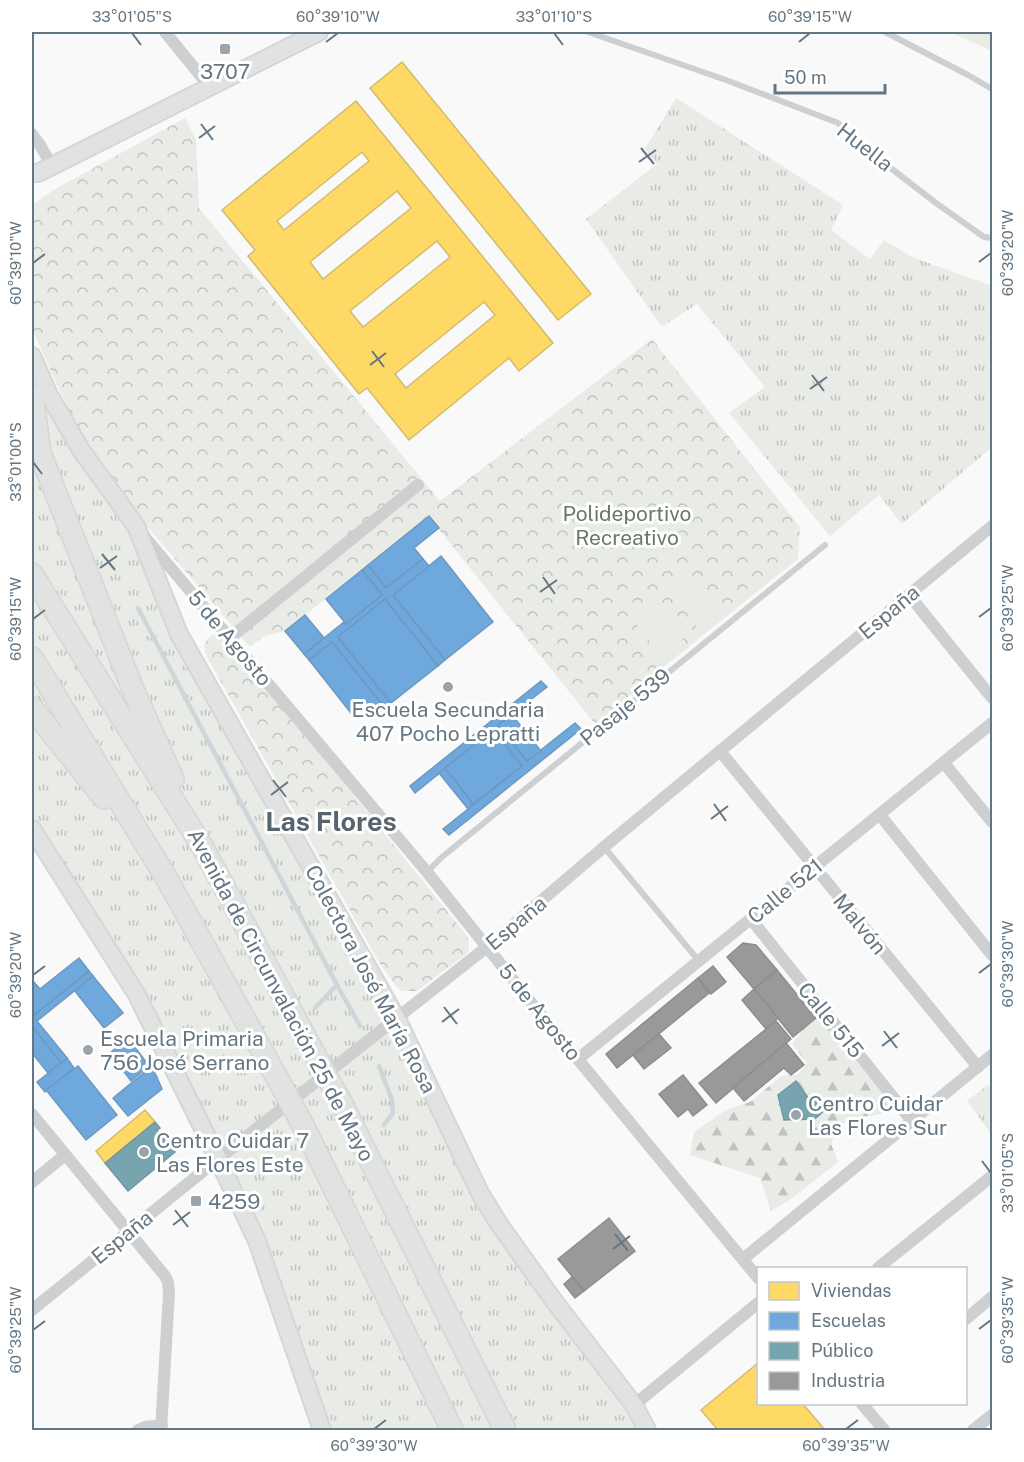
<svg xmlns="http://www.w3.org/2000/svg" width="1024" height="1462" viewBox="0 0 1024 1462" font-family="'Public Sans',sans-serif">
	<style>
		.grass { fill: url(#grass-tufts) }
		.forest { fill: url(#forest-firs) }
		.park { fill: url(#park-crowns) }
		.garden { fill: #e8ebe6 }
		.homes { fill: #ffd966; stroke: #d1bb6f; stroke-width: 1.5; fill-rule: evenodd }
		.schools { fill: #6fa8dc; stroke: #6c99c1; stroke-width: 1.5 }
		.public { fill: #76a5af; stroke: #7197a2; stroke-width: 1.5 }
		.industry { fill: #999; stroke: #898e92; stroke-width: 1.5 }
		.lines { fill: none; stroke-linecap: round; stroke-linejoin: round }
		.stream { stroke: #ced6d9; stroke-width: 4.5 }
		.secondary-casing { stroke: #d5d6d7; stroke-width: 20 }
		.highway-casing { stroke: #d5d6d6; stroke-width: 24 }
		.lane { stroke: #cecfd0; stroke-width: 6 }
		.street { stroke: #cecfd0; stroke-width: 12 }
		.secondary { stroke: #e1e2e2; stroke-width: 16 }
		.highway { stroke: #e1e2e2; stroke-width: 21 }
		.highway-bridge-casing { stroke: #d5d6d6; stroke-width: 24; stroke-linecap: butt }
		.highway-bridge { stroke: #e1e2e2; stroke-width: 21 }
		.ticks { fill: none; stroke: #657683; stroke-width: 2 }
		.poi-dot { fill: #99a4ac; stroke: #fff; stroke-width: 2 }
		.labels { text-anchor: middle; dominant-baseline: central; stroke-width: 6; stroke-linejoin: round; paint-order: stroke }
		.poi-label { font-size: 21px; fill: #657683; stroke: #fff; text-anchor: start }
		.street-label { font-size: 21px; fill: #657683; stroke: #fff }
		.park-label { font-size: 21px; fill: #687a64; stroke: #fff }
		.district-label { font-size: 27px; font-weight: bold; fill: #57646e; stroke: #fff }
		.neatline { fill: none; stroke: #657683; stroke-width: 2 }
		.ticks-label { font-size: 15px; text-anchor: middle; fill: #657683 }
	</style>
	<defs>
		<pattern id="grass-tufts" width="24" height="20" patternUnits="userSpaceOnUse" patternTransform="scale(1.5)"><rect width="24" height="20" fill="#e8ebe6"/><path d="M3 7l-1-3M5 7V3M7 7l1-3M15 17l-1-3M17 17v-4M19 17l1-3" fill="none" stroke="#c0c3c0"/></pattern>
		<pattern id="forest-firs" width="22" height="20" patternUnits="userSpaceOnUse" patternTransform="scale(1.5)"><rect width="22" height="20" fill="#e8ebe6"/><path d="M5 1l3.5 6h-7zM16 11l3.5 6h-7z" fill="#c0c3c0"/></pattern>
		<pattern id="park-crowns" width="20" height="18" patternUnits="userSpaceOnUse" patternTransform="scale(1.5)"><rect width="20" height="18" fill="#e8ebe6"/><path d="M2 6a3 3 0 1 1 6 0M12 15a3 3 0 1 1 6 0" fill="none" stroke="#c0c3c0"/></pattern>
	</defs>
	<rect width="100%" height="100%" fill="#f9f9f9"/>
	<g class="grass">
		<polygon points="676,98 843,205 831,230 870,259 884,240 912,257 992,286 992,447 902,524 879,495 830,536 729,413 765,387 697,304 662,327 586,219 657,164 645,149"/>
		<polygon points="32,356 110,491 179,634 397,1019 480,1193 647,1430 322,1430 257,1241 137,995 32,829"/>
		<polygon points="988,1085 992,1092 992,1135 967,1101"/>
	</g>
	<polygon class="forest" points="820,1016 896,1111 863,1117 839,1125 831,1144 838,1162 791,1199 771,1211 760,1178 690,1155 694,1132 726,1110 750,1102 781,1076 797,1075 807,1063 792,1044 806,1026"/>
	<g class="park">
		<polygon points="185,118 196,139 199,208 440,501 652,339 800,527 798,559 667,664 596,725 429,517 285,631 264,636 250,647 129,505 92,454 75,425 32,329 32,205 57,188"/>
		<path d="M215,634L221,636L260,679L468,937L469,951L465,955L417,991H402L396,986L380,964L207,657C202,646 204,640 215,634Z"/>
	</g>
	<g class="garden">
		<polygon points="951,32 992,32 992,51"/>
		<polygon points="691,575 725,617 703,634 670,592"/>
		<polygon points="655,603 689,647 667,664 633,620"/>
	</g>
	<g class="homes">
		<polygon points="402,62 591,294 558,320 370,88"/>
		<path d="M356,101L553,343L519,371L509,358L409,440L367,388L359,394L248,256L255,250L222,210ZM362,152L369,161L284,230L277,221ZM397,191L411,208L323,279L310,262ZM437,241L450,257L363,327L350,311ZM484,302L495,315L406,388L395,374Z"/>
		<polygon points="145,1110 155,1122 105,1163 96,1151"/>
		<polygon points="758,1363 758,1404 803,1404 825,1430 718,1430 701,1410"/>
	</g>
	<g class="schools">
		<polygon points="429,516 439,528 414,548 423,559 386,588 368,565"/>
		<polygon points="441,556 493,622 445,660 393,595"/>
		<polygon points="423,559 429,566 393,595 445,660 438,666 385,599 338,637 391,703 385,708 332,642 309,660 304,654 344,622 346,624 382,595 362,570 368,565 386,588"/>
		<polygon points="362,570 382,595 346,624 326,599"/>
		<polygon points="385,599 438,666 391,703 338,637"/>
		<polygon points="305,615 324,638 304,654 285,631"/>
		<polygon points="332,642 385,708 373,718 365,708 354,717 309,660"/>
		<polygon points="541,681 547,687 498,725 527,761 575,723 581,729 449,835 443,829 522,766 493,730 415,793 410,786"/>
		<polygon points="512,715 541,751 527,761 498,725"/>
		<polygon points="493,730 522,766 473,804 445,768"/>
		<polygon points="445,768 473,804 468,809 439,773"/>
		<polygon points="79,958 89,971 32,1017 32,980 40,989"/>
		<polygon points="89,971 93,976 37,1021 67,1058 61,1063 32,1026 32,1017"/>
		<polygon points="93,976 123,1013 104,1028 75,991"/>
		<polygon points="32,1026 61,1063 48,1073 32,1053"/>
		<polygon points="128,1038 149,1066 131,1081 110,1053"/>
		<polygon points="67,1058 74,1068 45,1092 37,1082"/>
		<polygon points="78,1066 117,1115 86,1140 46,1090"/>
		<polygon points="152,1066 162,1089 128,1116 113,1098"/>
	</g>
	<g class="public">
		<polygon points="796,1081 812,1103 816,1100 824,1111 810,1123 807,1119 784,1120 778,1095"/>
		<polygon points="155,1122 160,1128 157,1130 175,1152 128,1191 105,1163"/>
	</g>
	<g class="industry">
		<polygon points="743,943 756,945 777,970 754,989 727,957"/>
		<polygon points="713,966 726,982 711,994 698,978"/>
		<polygon points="777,970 816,1018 793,1037 754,989"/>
		<polygon points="698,978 709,993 617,1068 606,1054"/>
		<polygon points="754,989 778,1018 766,1029 742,1000"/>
		<polygon points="776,1021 791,1039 716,1103 699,1083"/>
		<polygon points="659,1034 671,1048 644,1069 633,1055"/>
		<polygon points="786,1043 804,1065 791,1075 784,1068 744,1101 733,1088"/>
		<polygon points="683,1075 707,1105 693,1116 688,1109 678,1117 659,1094"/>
		<polygon points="609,1218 635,1251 584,1291 558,1259"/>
		<polygon points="572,1277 584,1291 575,1298 564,1284"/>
	</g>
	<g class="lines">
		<g class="stream">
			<polyline points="138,608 337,985 360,1026"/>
			<polyline points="315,1008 337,985"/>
			<polyline points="379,1066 392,1100 393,1113 384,1125"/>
		</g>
		<g class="secondary-casing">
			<g id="secondary">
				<polyline points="32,173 38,173 319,32"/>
				<polyline points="32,356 49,395 81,450 136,526 179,634 397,1019 480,1193 499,1224 554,1301 634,1405 647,1430"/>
				<polyline points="32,829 137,995 218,1159 257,1241 322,1430"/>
			</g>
		</g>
		<g class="highway-casing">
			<g id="highway">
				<polyline points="32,396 40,453 134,692 173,779"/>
				<polyline points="32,574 202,846 309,1044"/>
				<polyline points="32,658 167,879 275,1074"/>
				<polyline points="32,708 104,798"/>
				<polyline points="342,1104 505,1430"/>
				<polyline points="305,1129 452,1430"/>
			</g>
		</g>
		<g class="lane">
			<polyline points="588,32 726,80 838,123 875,156 936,203 984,237 992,238"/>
			<polyline points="885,32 968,75 992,89"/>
			<polyline points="604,847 699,961"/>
			<polyline points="427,872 442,857 825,545"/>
		</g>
		<g class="street">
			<polyline points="165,32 209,86"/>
			<polyline points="32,134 40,145 52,166"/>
			<polyline points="143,535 427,872 534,1006 758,1278"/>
			<polyline points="909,595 992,698"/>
			<polyline points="230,638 418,485"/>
			<polyline points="720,751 978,1067"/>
			<polyline points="944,763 992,822"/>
			<polyline points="880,815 992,955"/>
			<polyline points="751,919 912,1121"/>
			<polyline points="578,1059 992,723"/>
			<polyline points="32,1114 165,1276 168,1282 169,1293 161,1430"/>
			<polyline points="32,1182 65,1155"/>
			<polyline points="743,1259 992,1055"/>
			<polyline points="878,1268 992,1176"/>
			<polyline points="32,1310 218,1159 487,947 604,847 992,526"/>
			<polyline points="966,1319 992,1297"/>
			<polyline points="862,1404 884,1430"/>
			<polyline points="634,1405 758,1303"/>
			<polyline points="138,1430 145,1427 162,1425"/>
			<polyline points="973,1430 992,1415"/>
		</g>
		<use href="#secondary" class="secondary"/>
		<use href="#highway" class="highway"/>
		<g class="highway-bridge-casing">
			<g id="highway-bridge">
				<polyline points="309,1044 342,1104"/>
				<polyline points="275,1074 305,1129"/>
			</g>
		</g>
		<use href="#highway-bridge" class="highway-bridge"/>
	</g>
	<path class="ticks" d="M132,33L141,45M554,33L563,45M326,42L338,33M799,42L810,33M201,124L213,140M199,138L215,126M641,148L654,164M639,162L656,150M979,262L991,253M33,263L45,254M372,351L384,367M370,365L386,353M812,375L824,391M810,389L827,377M33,462L42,474M102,554L115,570M100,568L117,556M543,577L555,594M540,592L557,580M979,617L991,608M33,619L45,610M273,780L286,797M271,795L288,782M714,804L726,821M711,819L728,806M979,973L991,964M33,975L45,966M444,1007L457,1024M442,1022L459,1009M884,1031L897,1048M882,1046L899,1033M982,1161L991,1173M175,1210L188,1227M173,1225L190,1212M615,1234L628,1251M613,1249L630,1236M979,1329L991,1320M33,1330L45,1321M374,1429L386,1420M846,1429L858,1420"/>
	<g class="poi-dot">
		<rect x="219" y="43" width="12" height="12" rx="3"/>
		<circle cx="448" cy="687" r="6"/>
		<circle cx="88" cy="1050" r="6"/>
		<circle cx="796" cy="1115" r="6"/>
		<circle cx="144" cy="1152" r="6"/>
		<rect x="190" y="1195" width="12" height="12" rx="3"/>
	</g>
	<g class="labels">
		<g class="poi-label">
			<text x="225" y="71" text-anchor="middle">3707</text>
			<text x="448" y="709" text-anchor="middle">Escuela Secundaria<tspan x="448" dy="24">407 Pocho Lepratti</tspan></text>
			<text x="100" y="1038">Escuela Primaria<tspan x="100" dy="24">756 José Serrano</tspan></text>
			<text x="808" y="1103">Centro Cuidar<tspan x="808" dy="24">Las Flores Sur</tspan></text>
			<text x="156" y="1140">Centro Cuidar 7<tspan x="156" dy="24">Las Flores Este</tspan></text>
			<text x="208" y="1201">4259</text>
		</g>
		<g class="street-label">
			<text transform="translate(865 147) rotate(38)">Huella</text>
			<text transform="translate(889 612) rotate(-40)">España</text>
			<text transform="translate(230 638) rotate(50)">5 de Agosto</text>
			<text transform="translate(625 707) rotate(-39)">Pasaje 539</text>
			<text transform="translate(785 891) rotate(-39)">Calle 521</text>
			<text transform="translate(516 923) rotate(-40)">España</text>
			<text transform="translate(860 924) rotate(51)">Malvón</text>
			<text transform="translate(371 979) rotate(62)">Colectora José María Rosa</text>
			<text transform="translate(281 995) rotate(62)">Avenida de Circunvalación 25 de Mayo</text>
			<text transform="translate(540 1012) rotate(51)">5 de Agosto</text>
			<text transform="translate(831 1020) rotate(51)">Calle 515</text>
			<text transform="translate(122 1237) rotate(-39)">España</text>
		</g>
		<g class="park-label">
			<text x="627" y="513">Polideportivo<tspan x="627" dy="24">Recreativo</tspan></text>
		</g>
		<g class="district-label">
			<text x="331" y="821">Las Flores</text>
		</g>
	</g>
	<rect width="1024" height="1462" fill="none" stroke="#ffffff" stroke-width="66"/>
	<rect x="757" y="1267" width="210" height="138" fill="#ffffff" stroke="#c1c8cd" stroke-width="1.5"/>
	<rect x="769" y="1282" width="30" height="18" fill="#ffd966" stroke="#c1c8cd" stroke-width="1.5"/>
	<text x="811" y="1297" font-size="18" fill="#657683">Viviendas</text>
	<rect x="769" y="1312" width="30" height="18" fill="#6fa8dc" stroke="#c1c8cd" stroke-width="1.5"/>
	<text x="811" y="1327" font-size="18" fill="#657683">Escuelas</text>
	<rect x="769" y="1342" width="30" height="18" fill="#76a5af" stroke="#c1c8cd" stroke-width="1.5"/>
	<text x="811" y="1357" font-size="18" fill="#657683">Público</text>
	<rect x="769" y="1372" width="30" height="18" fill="#999999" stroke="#c1c8cd" stroke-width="1.5"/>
	<text x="811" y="1387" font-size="18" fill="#657683">Industria</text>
	<path d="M775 84v9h110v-9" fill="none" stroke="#657683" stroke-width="3"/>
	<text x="784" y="84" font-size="18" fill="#657683" stroke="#ffffff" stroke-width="4.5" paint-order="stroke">50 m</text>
	<rect x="33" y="33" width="958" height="1396" class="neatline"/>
	<g class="ticks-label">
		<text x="132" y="22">33°01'05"S</text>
		<text x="338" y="22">60°39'10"W</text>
		<text x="554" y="22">33°01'10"S</text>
		<text x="810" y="22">60°39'15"W</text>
		<text transform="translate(1008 253) rotate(-90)" y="5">60°39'20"W</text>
		<text transform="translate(16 263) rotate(-90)" y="5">60°39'10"W</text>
		<text transform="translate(16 462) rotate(-90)" y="5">33°01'00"S</text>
		<text transform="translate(1008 608) rotate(-90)" y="5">60°39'25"W</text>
		<text transform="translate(16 619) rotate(-90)" y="5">60°39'15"W</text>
		<text transform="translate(1008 964) rotate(-90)" y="5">60°39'30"W</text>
		<text transform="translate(16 975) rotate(-90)" y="5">60°39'20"W</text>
		<text transform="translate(1008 1173) rotate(-90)" y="5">33°01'05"S</text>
		<text transform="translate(1008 1320) rotate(-90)" y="5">60°39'35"W</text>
		<text transform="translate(16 1330) rotate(-90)" y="5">60°39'25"W</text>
		<text x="374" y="1451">60°39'30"W</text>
		<text x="846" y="1451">60°39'35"W</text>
	</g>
</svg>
